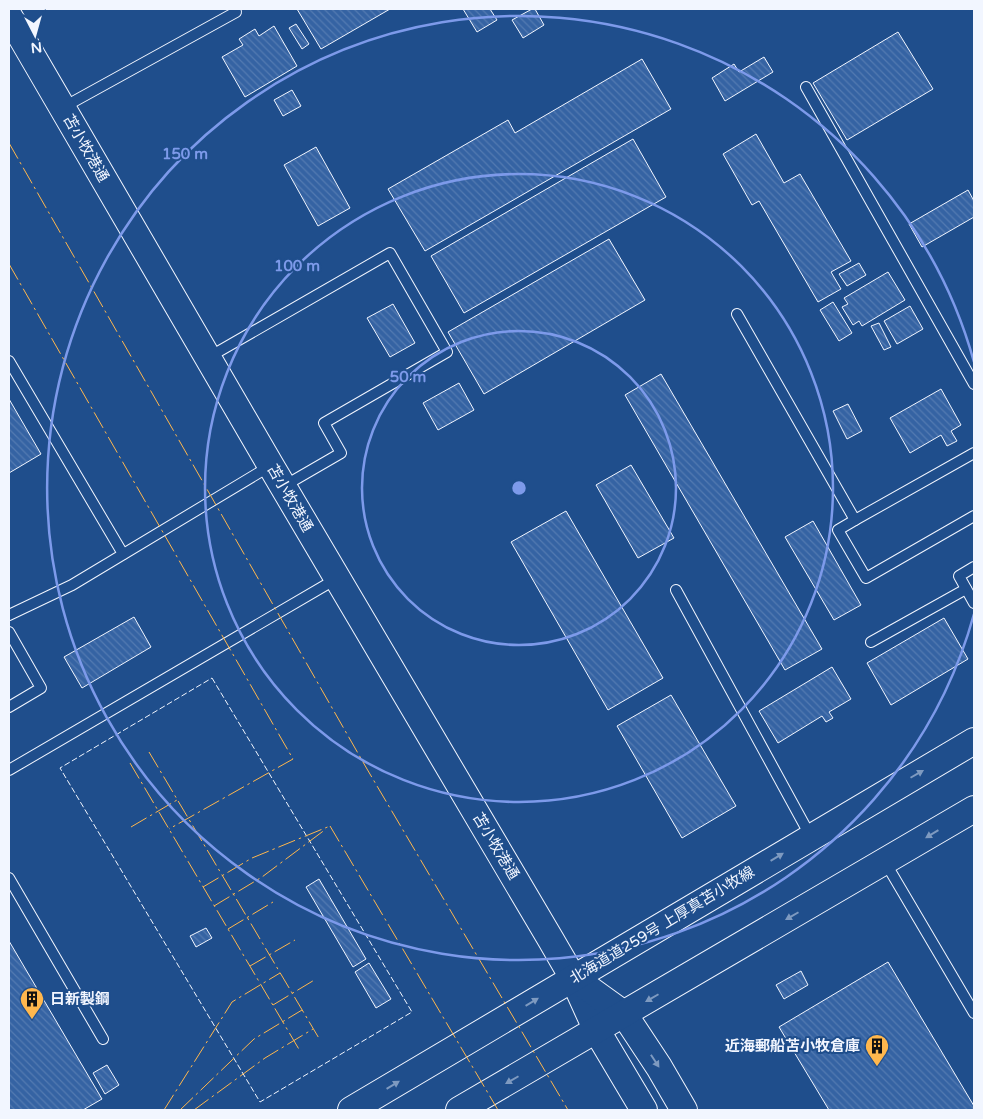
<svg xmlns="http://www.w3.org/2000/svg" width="983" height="1119" viewBox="0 0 983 1119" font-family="'Varela Round','Noto Sans JP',sans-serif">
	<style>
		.building { fill: url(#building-back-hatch); stroke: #f2f6ff }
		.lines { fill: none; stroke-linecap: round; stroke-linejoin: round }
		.lane-casing { stroke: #f2f6ff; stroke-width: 12 }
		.secondary-casing { stroke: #f2f6ff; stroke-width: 28 }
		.lane { stroke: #1f4e8c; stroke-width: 10 }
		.secondary { stroke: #1f4e8c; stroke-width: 26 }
		.fence { stroke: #f2f6ff; stroke-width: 1; stroke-dasharray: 6 2.5; stroke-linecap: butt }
		.power { stroke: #ffb74d; stroke-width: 1; stroke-dasharray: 18 4 2.5 4; stroke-linecap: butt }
		.oneway { fill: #7e9ac0 }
		.ring { fill: none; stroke: #7d9aea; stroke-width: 2.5 }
		.labels { text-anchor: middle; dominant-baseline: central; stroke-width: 4; stroke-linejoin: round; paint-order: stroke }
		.street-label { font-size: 15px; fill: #f2f6ff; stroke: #1f4e8c }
		.poi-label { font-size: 15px; font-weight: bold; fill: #f2f6ff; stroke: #1f4e8c; text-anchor: start }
		.centre { fill: #7d9aea; stroke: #1f4e8c; stroke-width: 2.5 }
		.ring-label { font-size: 15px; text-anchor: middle; font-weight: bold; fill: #7d9aea; stroke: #1f4e8c; stroke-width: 4; stroke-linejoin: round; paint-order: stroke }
	</style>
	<defs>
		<pattern id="building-back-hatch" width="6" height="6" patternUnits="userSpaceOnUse" patternTransform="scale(1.25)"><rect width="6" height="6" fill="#3563a3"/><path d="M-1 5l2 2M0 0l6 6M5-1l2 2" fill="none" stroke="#537ab1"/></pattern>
	</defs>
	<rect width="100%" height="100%" fill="#1f4e8c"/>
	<g class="building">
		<polygon points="297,9 390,9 321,49"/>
		<polygon points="463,9 490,9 497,20 477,32"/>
		<polygon points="532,9 535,9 544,25 523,38 512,20"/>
		<polygon points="296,24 309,44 302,49 289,28"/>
		<polygon points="274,26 297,66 245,97 222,57 243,45 239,39 255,29 259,36"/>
		<polygon points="898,32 933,89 847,140 813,83"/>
		<polygon points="764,57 773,72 725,101 712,78 734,64 739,72"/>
		<polygon points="642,59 671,109 425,251 388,189 508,120 515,133"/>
		<polygon points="292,90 301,106 283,116 274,100"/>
		<polygon points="756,134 784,183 800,174 851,261 831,272 841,289 818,302 759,201 752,205 723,154"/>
		<polygon points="633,139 666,197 464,313 431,256"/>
		<polygon points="316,147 350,208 318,226 284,165"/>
		<polygon points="968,190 974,201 974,217 922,247 909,224"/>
		<polygon points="609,239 645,300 484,394 448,332"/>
		<polygon points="859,263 866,275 847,286 839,274"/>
		<polygon points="888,272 905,300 862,326 859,321 853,325 842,307 848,304 844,298"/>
		<polygon points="833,302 852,333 839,341 820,310"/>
		<polygon points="393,304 415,343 390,357 367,318"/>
		<polygon points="910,306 923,329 897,344 884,321"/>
		<polygon points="879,323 891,347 884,350 871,326"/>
		<polygon points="661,374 822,649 785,670 625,395"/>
		<polygon points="459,383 474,410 438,430 423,403"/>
		<polygon points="941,389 961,425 951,431 957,441 947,446 941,435 910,453 890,418"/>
		<polygon points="9,399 41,454 9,473"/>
		<polygon points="848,404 862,431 847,439 833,411"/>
		<polygon points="631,465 674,538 638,558 596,485"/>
		<polygon points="566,511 663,678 608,710 511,542"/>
		<polygon points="813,521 861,605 834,620 785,537"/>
		<polygon points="134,617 151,647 82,688 64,657"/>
		<polygon points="944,618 968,659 891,705 867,663"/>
		<polygon points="832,667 851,699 829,712 833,718 826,722 822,716 778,743 759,711"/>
		<polygon points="671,695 736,806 682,838 617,726"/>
		<polygon points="319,879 366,959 353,967 306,887"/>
		<polygon points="206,928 212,938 196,947 190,936"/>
		<polygon points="9,941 102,1099 83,1110 9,1110"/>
		<polygon points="888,962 974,1106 974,1110 829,1110 779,1027"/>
		<polygon points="369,963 391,999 376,1008 355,972"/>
		<polygon points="801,971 808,985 784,999 776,985"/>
		<polygon points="107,1065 119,1085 105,1094 93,1073"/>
	</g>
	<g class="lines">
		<g class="lane-casing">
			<g id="lane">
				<polyline points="806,87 974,384"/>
				<polyline points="62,108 236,12"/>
				<polyline points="737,314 855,520 974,453"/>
				<polyline points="209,357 390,253 447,352 324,423 341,453 284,486"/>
				<polyline points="9,361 123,554"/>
				<polyline points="855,520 838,530 866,578 974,516"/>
				<polyline points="974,567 959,576 974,603"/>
				<polyline points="676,590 811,837"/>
				<polyline points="9,615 72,585 270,466"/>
				<polyline points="9,632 41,688 9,707"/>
				<polyline points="871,642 966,589"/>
				<polyline points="9,770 336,579"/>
				<polyline points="885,862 974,1013"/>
				<polyline points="9,878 103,1039"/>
			</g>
		</g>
		<g class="secondary-casing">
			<g id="secondary">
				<polyline points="9,16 271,466 551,940 573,978 597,1031 644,1110"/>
				<polyline points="574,978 624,1014 659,1067 684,1110"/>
				<polyline points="351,1110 974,741"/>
				<polyline points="459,1110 974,809"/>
			</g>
		</g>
		<use href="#lane" class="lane"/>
		<use href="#secondary" class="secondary"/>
		<polygon class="fence" points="212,678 412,1012 260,1102 60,768"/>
		<g class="power">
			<polyline points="9,143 367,769 568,1110"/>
			<polyline points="9,264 293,759 169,829"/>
			<polyline points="149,752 320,1040"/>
			<polyline points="130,763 300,1051"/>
			<polyline points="330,826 498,1110"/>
			<polyline points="131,827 177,800"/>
			<polyline points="203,887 252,858 330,826"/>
			<polyline points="214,906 262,877 326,829"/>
			<polyline points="228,929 273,902"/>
			<polyline points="250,966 295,940"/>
			<polyline points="273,1005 316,979"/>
			<polyline points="164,1110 232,1002 280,973"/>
			<polyline points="180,1110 254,1039 302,1010"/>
			<polyline points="194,1110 265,1058 313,1029"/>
		</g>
	</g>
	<defs><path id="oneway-solid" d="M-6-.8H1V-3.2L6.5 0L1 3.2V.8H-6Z" transform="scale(1.25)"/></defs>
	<g class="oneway">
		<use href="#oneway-solid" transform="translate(917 774) rotate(-30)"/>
		<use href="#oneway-solid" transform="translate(932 834) rotate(149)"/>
		<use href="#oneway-solid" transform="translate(777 857) rotate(-31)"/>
		<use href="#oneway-solid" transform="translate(792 916) rotate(150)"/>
		<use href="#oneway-solid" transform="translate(652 998) rotate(150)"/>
		<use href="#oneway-solid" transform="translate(532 1002) rotate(-31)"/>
		<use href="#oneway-solid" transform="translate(655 1061) rotate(57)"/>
		<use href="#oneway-solid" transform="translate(512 1080) rotate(150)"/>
		<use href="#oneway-solid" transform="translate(393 1085) rotate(-31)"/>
	</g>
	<g class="ring">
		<circle cx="519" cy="488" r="157"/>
		<circle cx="519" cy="488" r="314"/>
		<path d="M974 614A472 472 0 1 1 974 362"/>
	</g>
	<defs>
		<g id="building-pin" transform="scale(1.25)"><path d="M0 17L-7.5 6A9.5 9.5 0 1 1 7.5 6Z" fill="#ffb74d" stroke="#1f4e8c"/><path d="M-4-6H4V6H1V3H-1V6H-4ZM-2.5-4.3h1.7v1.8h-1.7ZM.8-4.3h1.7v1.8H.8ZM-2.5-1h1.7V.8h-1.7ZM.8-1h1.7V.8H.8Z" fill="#111"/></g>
	</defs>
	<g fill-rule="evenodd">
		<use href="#building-pin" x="32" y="999"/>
		<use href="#building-pin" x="877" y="1046"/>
	</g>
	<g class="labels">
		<g class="street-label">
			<text transform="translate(86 148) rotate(60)">苫小牧港通</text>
			<text transform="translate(290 498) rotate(60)">苫小牧港通</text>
			<text transform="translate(496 846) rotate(59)">苫小牧港通</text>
			<text transform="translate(662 925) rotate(-31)">北海道道259号 上厚真苫小牧線</text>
		</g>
		<g class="poi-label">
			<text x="50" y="999">日新製鋼</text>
			<text x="860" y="1046" text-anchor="end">近海郵船苫小牧倉庫</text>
		</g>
	</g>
	<circle cx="519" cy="488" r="8" class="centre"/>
	<g class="ring-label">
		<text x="185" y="159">150 m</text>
		<text x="297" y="271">100 m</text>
		<text x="408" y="382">50 m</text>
	</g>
	<rect width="983" height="1119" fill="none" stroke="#f2f6ff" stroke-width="20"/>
	<g transform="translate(35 35) rotate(174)" stroke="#1f4e8c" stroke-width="4" paint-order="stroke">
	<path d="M0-4L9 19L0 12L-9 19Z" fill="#f2f6ff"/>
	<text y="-8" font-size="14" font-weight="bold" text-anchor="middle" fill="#f2f6ff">N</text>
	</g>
</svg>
